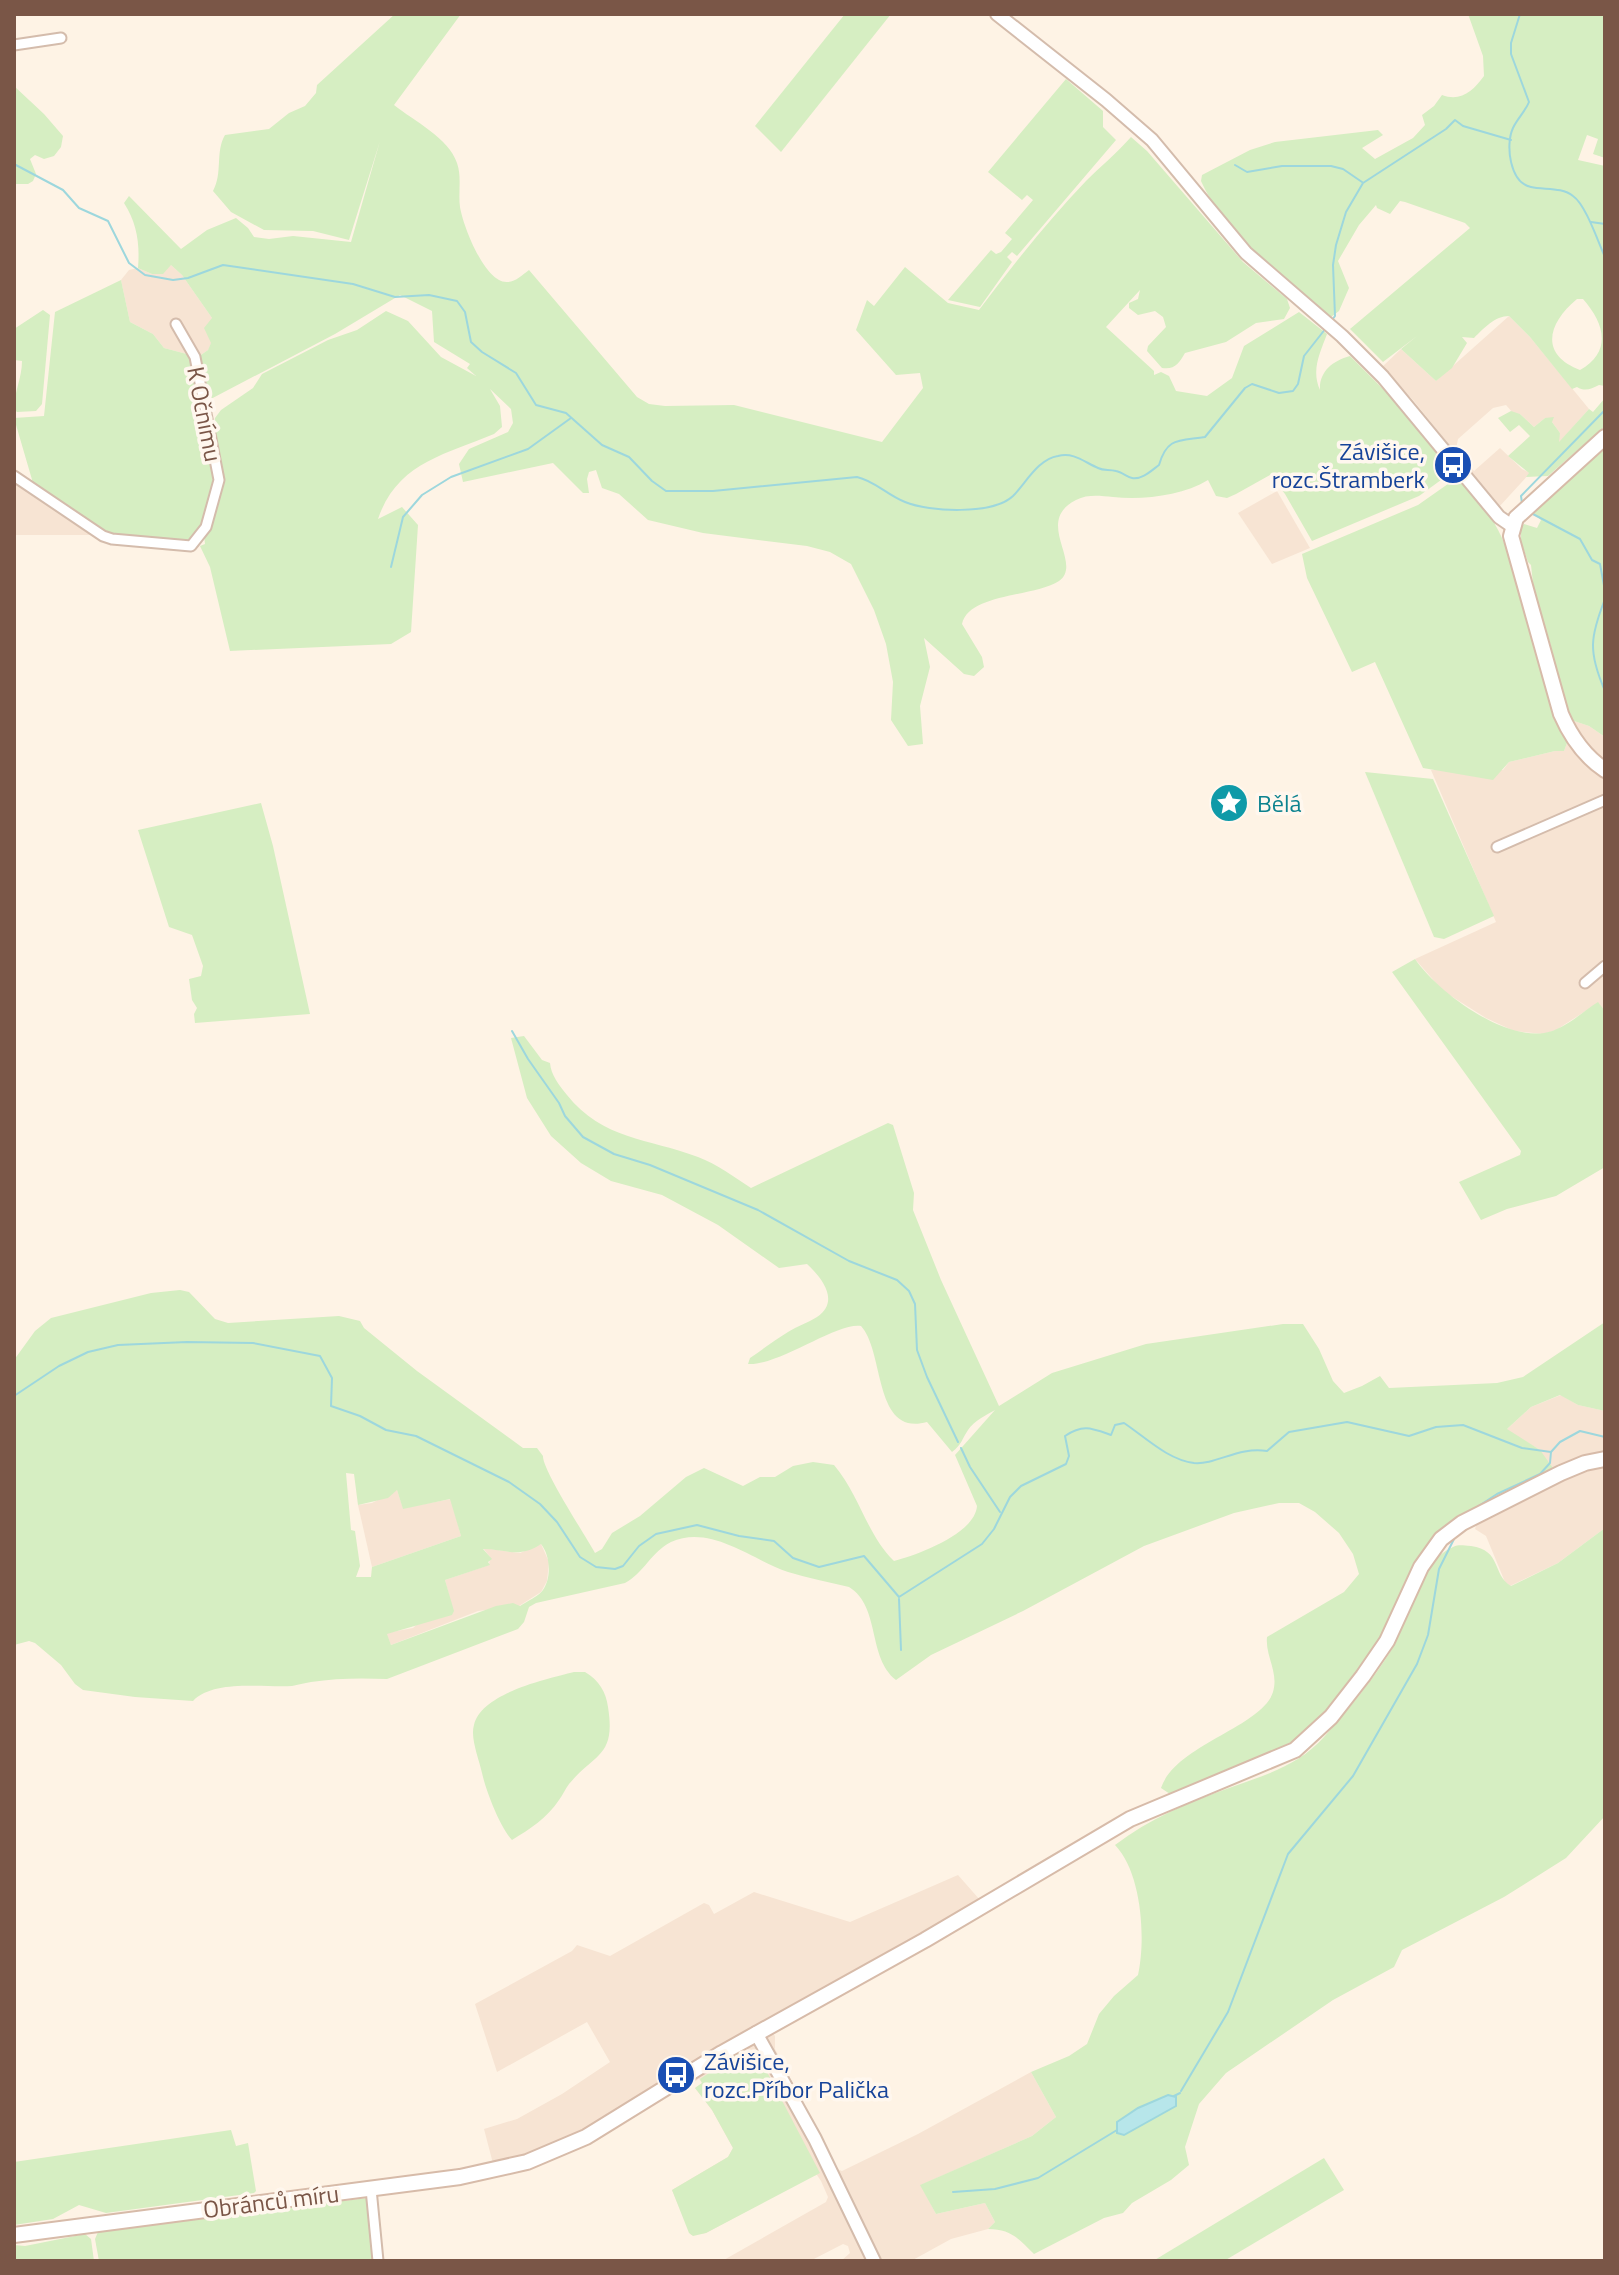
<svg xmlns="http://www.w3.org/2000/svg" width="1619" height="2275" viewBox="0 0 1619 2275" font-family="'Titillium Web',sans-serif">
	<style>
		.residential { fill: #f7e4d3 }
		.green { fill: #d6eec2; fill-rule: evenodd }
		.water { fill: #b7e6ea; stroke: #9dd7dd; stroke-width: 2 }
		.lines { fill: none; stroke-linecap: round; stroke-linejoin: round }
		.stream { stroke: #9dd7dd; stroke-width: 2 }
		.minor-casing { stroke: #d4bcac; stroke-width: 13 }
		.tertiary-casing { stroke: #d4bcac; stroke-width: 16 }
		.secondary-casing { stroke: #d7bba9; stroke-width: 18 }
		.minor { stroke: #fff; stroke-width: 9 }
		.tertiary { stroke: #fff; stroke-width: 12 }
		.secondary { stroke: #fff; stroke-width: 14 }
		.labels { text-anchor: middle; dominant-baseline: central; stroke-width: 7; stroke-linejoin: round; paint-order: stroke }
		.street-label { font-size: 24px; fill: #7a5647; stroke: #fff7ee }
		.transit-label { font-size: 24px; fill: #164399; stroke: #fff7ee; text-anchor: end }
		.culture-label { font-size: 24px; fill: #0d838f; stroke: #fff7ee; text-anchor: start }
	</style>
	<rect width="100%" height="100%" fill="#fef3e5"/>
	<g class="residential">
		<polygon points="171,265 182,275 212,318 211,344 208,350 198,357 164,348 153,334 130,322 121,280 129,270 138,268 152,274"/>
		<polygon points="1509,316 1530,337 1589,409 1556,446 1560,433 1552,422 1545,418 1534,427 1520,414 1513,413 1506,405 1493,408 1458,439 1456,449 1474,471 1500,448 1522,469 1530,473 1499,507 1413,400 1382,367 1401,349 1436,381"/>
		<polygon points="14,473 91,526 89,535 14,535"/>
		<polygon points="1277,491 1310,548 1272,564 1238,513"/>
		<polygon points="1571,720 1589,726 1605,737 1605,1011 1598,1003 1556,1030 1543,1034 1514,1031 1486,1018 1443,991 1415,959 1496,922 1431,770 1503,770 1509,762 1555,751 1564,751 1567,743 1557,724"/>
		<polygon points="1561,1395 1578,1405 1605,1411 1605,1528 1558,1563 1510,1586 1505,1582 1486,1536 1475,1529 1482,1507 1542,1455 1540,1450 1506,1430 1531,1407"/>
		<polygon points="397,1490 403,1508 451,1499 461,1536 372,1567 358,1505 372,1503"/>
		<polygon points="541,1544 549,1562 547,1581 541,1592 519,1606 478,1611 391,1645 386,1633 413,1628 449,1595 445,1580 489,1565 490,1557 483,1548 520,1553"/>
		<polygon points="958,1875 980,1900 916,1945 765,2023 775,2036 775,2049 837,2169 842,2171 918,2134 1031,2072 1056,2117 1032,2136 921,2185 936,2214 985,2203 995,2222 988,2229 951,2239 911,2261 841,2261 850,2253 848,2246 843,2244 810,2261 722,2261 826,2202 828,2197 821,2181 817,2175 812,2176 706,2233 691,2235 672,2190 728,2157 733,2148 712,2110 695,2088 702,2083 699,2079 553,2159 496,2175 484,2129 517,2119 562,2094 610,2062 587,2022 497,2072 475,2004 572,1951 577,1945 610,1956 704,1903 709,1905 714,1914 754,1892 850,1922"/>
	</g>
	<g class="green">
		<path d="M395,14H461L394,105C414,121 449,138 457,163C462,177 458,193 460,207C463,226 485,283 507,282C516,282 522,275 529,270L637,397L649,404L665,406L734,405L882,442L923,388L920,373L896,375L856,330L867,300L874,306L905,267L948,303L979,310C1013,265 1047,222 1086,181C1101,166 1117,153 1131,137L1147,151L1243,262L1287,299L1290,308L1284,319L1256,323L1226,342L1185,353C1179,363 1175,370 1162,368L1147,351L1148,346L1166,327L1163,317L1155,311L1138,315L1129,308V303L1138,299L1140,290L1106,327L1154,371V375L1161,372L1169,376L1176,391L1207,396L1232,378L1244,346L1299,312L1327,334C1320,353 1311,370 1320,390C1319,372 1332,361 1350,356L1389,395L1452,472L1419,496L1312,541L1285,494L1270,475L1236,494L1227,498L1216,496L1208,480C1182,496 1143,500 1113,497C1100,496 1088,494 1076,500C1033,522 1084,563 1059,581C1035,597 969,593 962,624L982,657L984,667L974,676L964,674L924,638L930,667L920,706L923,744L908,746L891,720L893,682L886,644L874,610L851,564L830,552L807,546L703,533L648,520L619,494L602,488L596,470L589,472L587,479L589,493H583L553,463L463,482L459,464L469,449L508,432L513,423L511,409L490,389L500,406L502,427L494,434C444,455 397,463 378,519L402,507L418,525L411,632L391,644L230,651L210,567L200,546L205,544L204,535L215,506L213,434L215,418L221,410L253,388L262,374L328,340L357,330L386,311L408,321L441,357L476,376L467,368L470,364L434,342L432,311L400,295L335,334L207,401C212,456 222,486 196,538L187,542L109,536L33,483L14,418L44,416L55,312L121,280L130,322L153,334L164,348L198,357L208,350L211,343L204,328L212,318L182,275L171,265L163,274H152L138,268C140,244 137,223 124,203L129,196L181,249L207,230L236,218L248,228L254,237L269,239L293,236L351,242L380,141L349,240L313,231L264,230L231,212L213,191C223,173 215,152 225,135L269,129L289,113L305,106L316,93L317,85Z"/>
		<polygon points="845,14 891,14 781,152 755,126"/>
		<path d="M1468,14H1605V158L1593,154L1598,139L1587,135L1578,160L1605,166V386L1599,385C1591,389 1585,392 1577,387L1572,389L1530,337L1509,316C1495,316 1484,328 1474,338L1462,337L1467,343L1452,368L1436,381L1401,349L1417,336L1383,362L1350,329L1470,228L1465,223L1405,202L1400,201L1390,214L1377,208L1376,205L1359,225L1338,261L1349,288L1339,311L1331,317C1290,285 1222,229 1201,181L1202,175L1250,150L1275,142L1378,130L1383,135L1362,148L1375,159L1413,138L1425,125L1422,115L1434,106L1442,95C1461,102 1473,91 1484,76L1483,56ZM1577,299H1583C1604,323 1613,351 1580,370C1538,354 1549,322 1577,299Z"/>
		<polygon points="1066,79 1103,111 1103,127 1116,140 1017,256 1012,252 1007,257 1012,262 980,307 948,300 991,250 996,254 1001,252 1012,239 1005,233 1033,200 1027,195 1022,200 988,172"/>
		<polygon points="14,86 44,114 63,136 61,147 54,156 44,159 35,155 30,159 36,174 33,181 28,184 14,184"/>
		<path d="M43,310L50,315L42,404L36,411L17,412L14,409C14,392 22,378 22,361L14,360V329Z"/>
		<polygon points="1605,398 1605,426 1548,476 1526,477 1529,473 1508,456 1530,436 1519,425 1510,432 1498,418 1511,411 1520,414 1534,427 1545,418 1554,417 1552,422 1560,433 1559,442 1589,409 1593,412"/>
		<polygon points="1605,449 1605,737 1589,726 1571,720 1561,697 1547,650 1551,646 1534,592 1531,565 1528,562 1521,542 1521,528 1524,524 1537,528 1541,520 1533,513 1537,507"/>
		<path d="M1460,478C1475,496 1493,517 1502,538C1530,605 1535,678 1567,743L1564,751H1555L1509,762L1493,780L1423,768L1375,662L1352,672L1307,578L1302,554L1418,505L1455,479Z"/>
		<polygon points="1365,772 1433,779 1494,916 1444,939 1434,937"/>
		<polygon points="261,803 273,846 310,1014 195,1023 194,1014 197,1008 192,1000 189,979 201,976 203,966 192,935 169,927 138,830"/>
		<path d="M1415,959C1438,992 1501,1039 1544,1033C1564,1030 1582,1012 1598,1002L1605,1011V1167L1556,1196L1507,1209L1481,1220L1459,1182L1520,1155L1521,1151L1392,972Z"/>
		<path d="M524,1036L542,1060L550,1063C551,1075 559,1085 567,1095C603,1140 648,1138 698,1157C717,1164 734,1177 751,1188L888,1123L893,1125L914,1193L913,1210L941,1280L999,1406L1052,1373L1146,1344L1283,1324H1303L1319,1349L1333,1381L1344,1393L1362,1386L1380,1376L1389,1388L1497,1383L1523,1377L1605,1322V1411L1578,1405L1560,1395L1531,1407L1507,1429L1540,1450L1553,1468L1482,1507L1456,1517L1434,1534L1411,1572L1385,1631L1339,1696L1314,1724L1295,1740L1268,1754L1173,1796L1161,1788C1175,1745 1262,1727 1273,1692C1279,1672 1265,1656 1267,1637L1344,1592L1359,1574L1353,1554L1339,1533L1315,1512L1299,1503H1279L1234,1513L1144,1546L1023,1611L931,1655L896,1680C867,1657 881,1607 849,1587C829,1582 808,1578 788,1572C752,1560 711,1524 671,1542C651,1552 644,1573 625,1583L536,1603L529,1607L524,1622L518,1629L387,1679C362,1678 336,1678 311,1682C304,1683 298,1685 292,1686C264,1688 214,1679 193,1701L135,1697L83,1690L75,1684L61,1665L35,1643L29,1641L14,1645V1360L35,1331L51,1318L151,1293L180,1290L189,1292L215,1319L228,1323L339,1316L360,1321L364,1328L417,1371L523,1448H537L543,1456C542,1469 585,1535 595,1553L602,1549L612,1533L640,1516L686,1477L704,1468L743,1486L760,1477H775L793,1466L813,1462L834,1465C859,1494 867,1535 894,1561C917,1555 975,1534 977,1506L955,1455L995,1410C986,1415 974,1421 968,1430C962,1439 962,1444 952,1452L927,1422C873,1437 885,1352 861,1326C837,1322 779,1366 748,1364L750,1358C763,1349 775,1340 788,1332C797,1326 808,1323 817,1317C841,1301 821,1277 807,1264L779,1268L718,1225L662,1195L611,1181L581,1163L551,1136L527,1098L511,1038ZM346,1473L354,1474L358,1505L388,1498L397,1490L403,1509L450,1499L461,1536L372,1567L371,1577H356L360,1566L355,1531L351,1530ZM541,1544C550,1555 552,1577 543,1590C538,1597 527,1601 520,1606L513,1603L496,1606L391,1645L387,1634L452,1615L454,1611L445,1580L490,1565L488,1562L492,1559L483,1549C506,1549 519,1559 541,1544Z"/>
		<path d="M1605,1528V1816L1566,1858L1504,1897L1402,1950L1394,1967L1333,2000L1226,2073L1199,2104L1185,2147L1189,2165L1171,2180L1132,2203L1123,2213L1104,2218L1034,2254C1019,2239 1011,2229 988,2229L995,2222L985,2203L936,2214L920,2185L1032,2136L1056,2117L1031,2072L1069,2056L1087,2044L1099,2014L1114,1996L1138,1975C1146,1939 1142,1873 1115,1845C1149,1819 1189,1802 1229,1788C1265,1775 1298,1766 1324,1737C1348,1710 1373,1680 1392,1649C1411,1617 1415,1564 1453,1547C1460,1544 1463,1546 1471,1546C1502,1550 1492,1575 1511,1586L1558,1563ZM1168,2095L1148,2120L1124,2135L1116,2131L1118,2122L1138,2108Z"/>
		<path d="M574,1672H585C599,1680 606,1692 608,1707C616,1757 595,1753 569,1784C565,1789 563,1795 559,1800C547,1818 530,1829 512,1840C500,1827 486,1791 482,1773C479,1759 470,1738 474,1725C481,1693 547,1679 574,1672Z"/>
		<polygon points="742,2051 758,2055 820,2173 706,2233 693,2236 689,2233 672,2190 728,2157 733,2148 712,2110 695,2088 702,2083 700,2079"/>
		<polygon points="231,2130 236,2146 248,2143 256,2191 254,2193 106,2213 79,2205 53,2219 14,2225 14,2162"/>
		<polygon points="1324,2158 1344,2190 1224,2261 1153,2261"/>
		<polygon points="367,2198 375,2261 99,2261 95,2239 98,2232"/>
		<polygon points="85,2234 91,2239 94,2261 14,2261 14,2245 25,2246"/>
	</g>
	<polygon class="water" points="1168,2095 1176,2097 1176,2106 1124,2135 1117,2133 1117,2122 1138,2108"/>
	<g class="lines">
		<g class="stream">
			<path d="M1520,14L1511,43V54L1529,102C1525,112 1517,119 1513,128C1505,145 1510,183 1531,187C1544,190 1562,187 1573,196C1586,205 1598,242 1605,257"/>
			<path d="M14,164L63,190L79,208L108,221L129,263L145,275L173,280L188,278L223,265L353,284L395,297L429,295L457,301L465,312L471,342L482,352L516,373L536,405L566,413L602,445L629,457L652,481L666,491H713L857,477C875,481 887,495 905,502C929,512 993,515 1013,496C1026,483 1038,459 1058,456C1074,452 1084,462 1098,468C1104,471 1109,469 1116,471C1122,472 1127,477 1132,478C1142,480 1152,470 1159,465C1167,437 1179,441 1205,437L1245,388L1252,384L1279,393L1293,391L1298,384L1304,356L1326,328"/>
			<polyline points="1235,165 1247,172 1282,166 1331,166 1343,169 1362,182"/>
			<polyline points="1591,222 1605,224"/>
			<polyline points="1332,320 1335,316 1333,265 1336,245 1346,212 1363,183 1446,129 1455,120 1463,126 1511,140"/>
			<polyline points="1522,503 1521,496 1605,410"/>
			<polyline points="1531,513 1580,539 1592,560 1600,564 1605,591"/>
			<polyline points="391,567 403,517 422,495 451,477 528,449 571,418"/>
			<path d="M1605,599C1590,637 1588,652 1605,691"/>
			<polyline points="512,1031 528,1059 559,1103 565,1116 583,1137 614,1154 650,1165 758,1210 849,1261 897,1280 909,1291 915,1304 917,1350 927,1377 958,1442"/>
			<path d="M14,1396L59,1366L88,1352L118,1345L187,1342L253,1343L320,1356L332,1378L331,1406L360,1416L386,1430L416,1436L509,1482L540,1504L557,1522L580,1557L596,1567L615,1569L623,1566L639,1546L656,1534L697,1525L739,1536L774,1541L793,1558L819,1567L864,1556L899,1597L982,1544L994,1529L1010,1497L1021,1486L1066,1464L1069,1456L1065,1436C1083,1424 1091,1428 1111,1435L1115,1425L1124,1423C1145,1437 1168,1460 1194,1463C1216,1465 1239,1446 1267,1451L1289,1432L1347,1422L1409,1436L1436,1427L1463,1425L1522,1448L1551,1452L1560,1442L1580,1431L1605,1437"/>
			<polyline points="961,1448 970,1467 1000,1512"/>
			<polyline points="1474,1509 1497,1494 1540,1474 1550,1463 1551,1452"/>
			<polyline points="899,1599 901,1650"/>
			<polyline points="1181,2091 1228,2012 1288,1854 1353,1776 1417,1664 1428,1635 1439,1569 1456,1535"/>
			<polyline points="1174,2096 1180,2093"/>
			<polyline points="953,2192 995,2189 1038,2178 1117,2130"/>
		</g>
		<g class="minor-casing">
			<g id="minor">
				<polyline points="14,45 61,38"/>
				<polyline points="14,476 103,536 112,539 191,546 206,527 219,480 195,357 176,324"/>
				<polyline points="1497,847 1605,800"/>
				<polyline points="1585,983 1605,966"/>
				<polyline points="371,2189 378,2261"/>
			</g>
		</g>
		<g class="tertiary-casing">
			<g id="tertiary">
				<polyline points="997,14 1106,100 1152,140 1246,253 1342,336 1383,377 1499,517 1512,526"/>
				<polyline points="756,2033 815,2139 874,2261"/>
			</g>
		</g>
		<g class="secondary-casing">
			<g id="secondary">
				<path d="M1605,437L1516,518L1511,536L1561,714C1571,737 1584,756 1605,770"/>
				<polyline points="14,2235 460,2177 527,2162 586,2137 722,2053 925,1940 1130,1819 1295,1750 1331,1717 1363,1676 1387,1641 1421,1567 1441,1539 1462,1523 1561,1473 1585,1463 1605,1459"/>
			</g>
		</g>
		<use href="#minor" class="minor"/>
		<use href="#tertiary" class="tertiary"/>
		<use href="#secondary" class="secondary"/>
	</g>
	<defs>
		<g id="bus-disc" transform="scale(2)"><circle r="9.5" fill="#1a4fb4" stroke="#fff7ee"/><path d="M-5-6H5V4H4V6H2V4H-2V6H-4V4H-5ZM-3.5-4V0h7V-4ZM-3.5 1.2v1.5H-2V1.2ZM2 1.2v1.5H3.5V1.2Z" fill="#fff"/></g>
		<g id="sight-disc" transform="scale(2)"><circle r="9.5" fill="#0f9aa8" stroke="#fff7ee"/><path d="M0-6L1.8-2.2L6-1.7L2.9 1.2L3.7 5.4L0 3.3L-3.7 5.4L-2.9 1.2L-6-1.7L-1.8-2.2Z" fill="#fff"/></g>
	</defs>
	<g fill-rule="evenodd">
		<use href="#bus-disc" x="1453" y="465"/>
		<use href="#sight-disc" x="1229" y="803"/>
		<use href="#bus-disc" x="676" y="2075"/>
	</g>
	<g class="labels">
		<g class="street-label">
			<text transform="translate(205 414) rotate(79)">K Očnímu</text>
			<text transform="translate(271 2201) rotate(-7)">Obránců míru</text>
		</g>
		<g class="transit-label">
			<text x="1425" y="451">Závišice,<tspan x="1425" dy="28">rozc.Štramberk</tspan></text>
			<text x="704" y="2061" text-anchor="start">Závišice,<tspan x="704" dy="28">rozc.Příbor Palička</tspan></text>
		</g>
		<g class="culture-label">
			<text x="1257" y="803">Bělá</text>
		</g>
	</g>
	<rect width="1619" height="2275" fill="none" stroke="#7a5647" stroke-width="32"/>
</svg>
